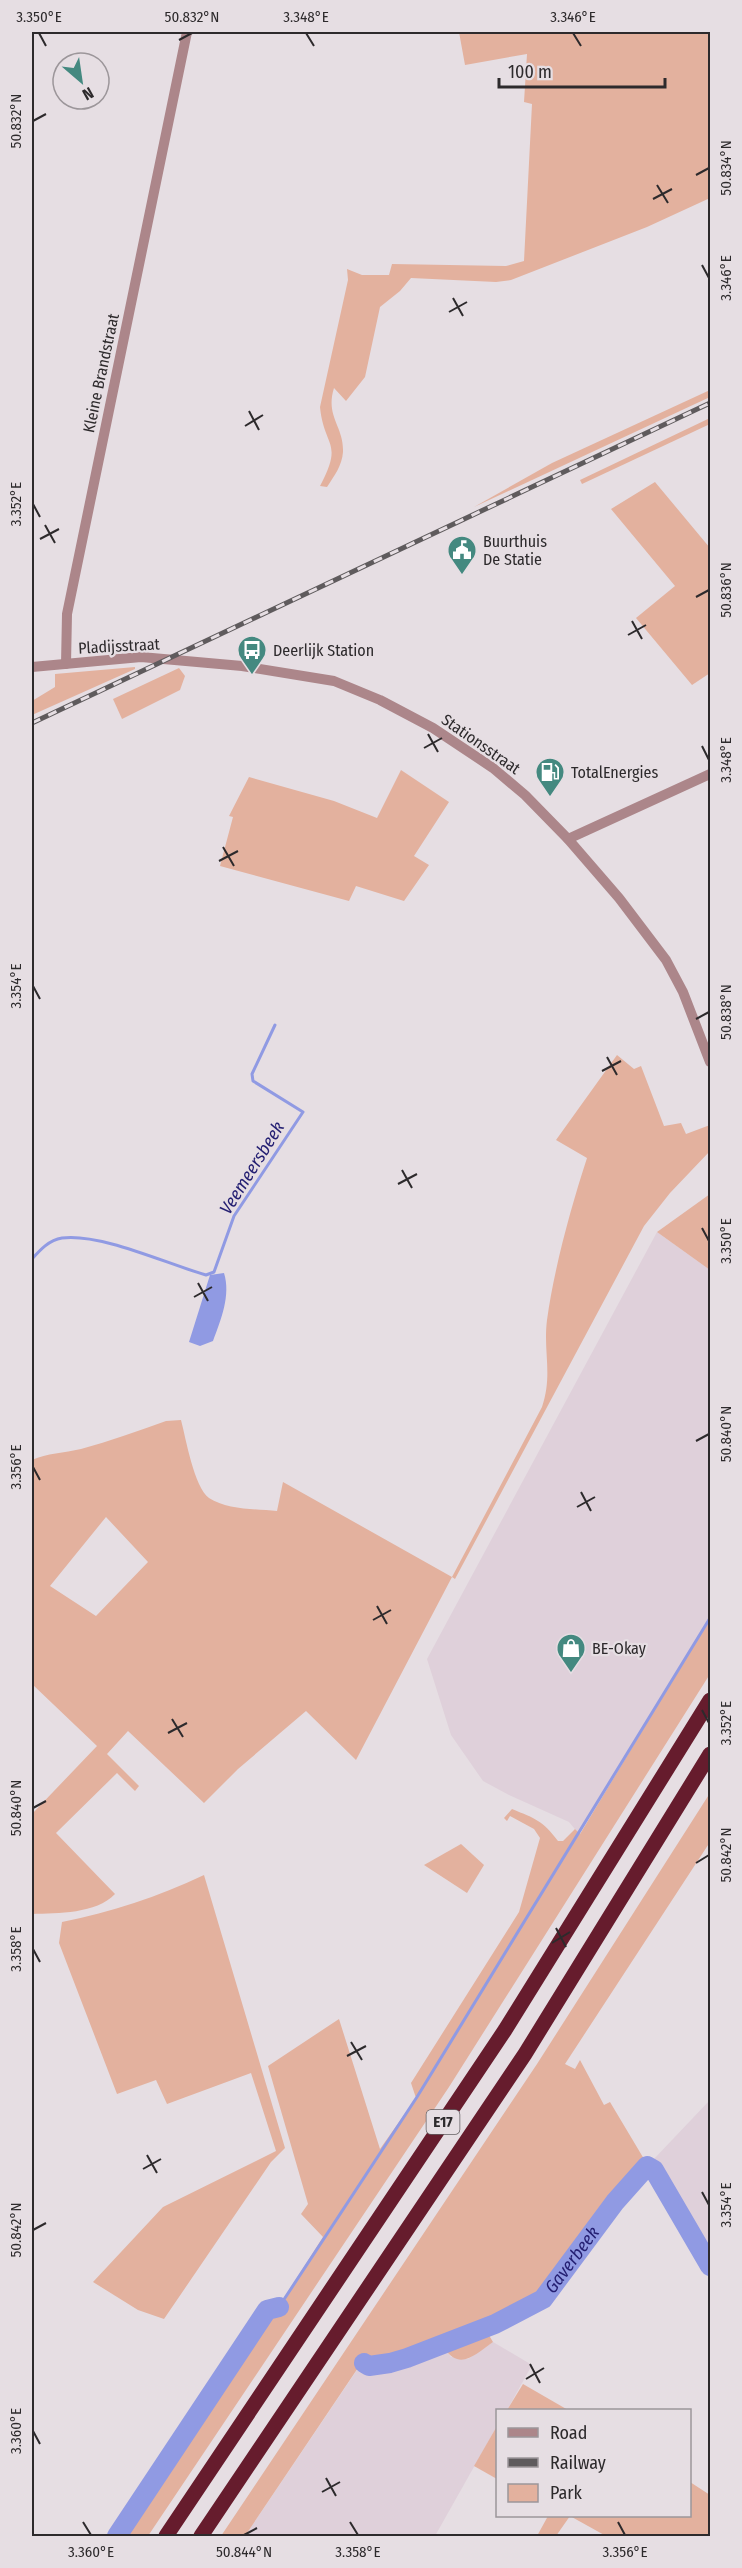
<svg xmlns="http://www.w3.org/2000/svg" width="742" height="2568" viewBox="0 0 742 2568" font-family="'Fira Sans Condensed',sans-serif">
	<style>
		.built { fill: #dfd0da }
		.green { fill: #e3b19e; fill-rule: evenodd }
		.water { fill: #909ae3 }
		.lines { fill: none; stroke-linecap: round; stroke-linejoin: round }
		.stream { stroke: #909ae3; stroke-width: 3 }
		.river { stroke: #909ae3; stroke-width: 20 }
		.tertiary { stroke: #ac868a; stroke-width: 10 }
		.motorway { stroke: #661c2d; stroke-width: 15 }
		.rail-casing { stroke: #5f5b5d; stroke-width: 5 }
		.rail { stroke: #e6dee3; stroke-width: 3; stroke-dasharray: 9; stroke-linecap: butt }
		.ticks { fill: none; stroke: #2d2a2c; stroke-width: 2 }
		.labels { text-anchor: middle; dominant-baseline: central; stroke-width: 4.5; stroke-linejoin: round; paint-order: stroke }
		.shield { fill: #e6dee3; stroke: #646063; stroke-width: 1.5 }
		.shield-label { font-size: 15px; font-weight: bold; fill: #2d2a2c }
		.street-label { font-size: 16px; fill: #2d2a2c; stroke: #e6dee3 }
		.poi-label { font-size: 16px; fill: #2d2a2c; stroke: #e6dee3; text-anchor: start }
		.water-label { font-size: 18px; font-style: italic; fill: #241f72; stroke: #e6dee3 }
		.neatline { fill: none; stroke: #2d2a2c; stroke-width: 2 }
		.ticks-label { font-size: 15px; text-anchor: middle; fill: #2d2a2c }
	</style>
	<rect width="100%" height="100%" fill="#e6dee3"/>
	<g class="built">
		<polygon points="657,1232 710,1270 710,1618 579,1834 569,1822 509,1795 483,1781 451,1735 427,1659"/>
		<polygon points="710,2100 710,2253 654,2159"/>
		<polygon points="493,2342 532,2365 507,2410 498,2410 497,2426 435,2536 245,2536 359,2367 369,2371 391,2368 445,2349 451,2357 468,2359"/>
	</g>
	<g class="green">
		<path d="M459,32H710V198L647,227L511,280L496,282L411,278L400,291L380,307L365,377L346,401L334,388C325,417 344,426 343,452C342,466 334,476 327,487L320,486C344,441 324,448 320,407L348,280L347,269L362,275H389L392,264L506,266L524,261L532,104L524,102L527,54L465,65Z"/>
		<polygon points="710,390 710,397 474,507 552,463"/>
		<polygon points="710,418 710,424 582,484 580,480"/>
		<polygon points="655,482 710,548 710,673 692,685 636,618 675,586 611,509"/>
		<polygon points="135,667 135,669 32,715 32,701 55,687 55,674"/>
		<polygon points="179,668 185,676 180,690 122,719 113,699"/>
		<polygon points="401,770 449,802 414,856 429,865 404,901 356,886 349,901 220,866 233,817 229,816 249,777 334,801 377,818"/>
		<path d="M617,1055L634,1069L641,1066L664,1126L681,1123L686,1134L710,1125V1151L670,1193L644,1226L455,1579L452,1577L356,1760L306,1711L238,1769L204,1803L128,1731L107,1754L139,1786L135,1791L117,1773L56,1833L115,1894C96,1914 58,1913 32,1914V1814L97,1746L32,1684V1460C47,1453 64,1453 81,1449C110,1441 138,1431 166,1421L181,1420C186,1439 194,1487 209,1498C227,1510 257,1509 277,1511L283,1482L452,1577L542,1407C553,1374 543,1352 547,1320C554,1269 571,1207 587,1158L556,1140ZM106,1517L148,1562L96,1616L50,1586Z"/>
		<polygon points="710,1194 710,1270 657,1232"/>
		<path d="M710,1618V1674L449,2087L148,2536H117L267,2310L279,2306L323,2237L301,2214L308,2204L268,2066L339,2019L380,2149L416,2098L411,2083L519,1912L540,1838L534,1829L510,1816L507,1821L504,1818L512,1809C536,1819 542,1820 558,1841H563L575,1829L580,1834Z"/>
		<polygon points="710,1793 710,1842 565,2064 575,2069 580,2060 604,2105 610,2102 647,2164 629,2177 538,2299 476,2330 406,2356 375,2361 364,2359 245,2536 221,2536 537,2064"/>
		<polygon points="461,1844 484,1865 467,1893 424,1865"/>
		<path d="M204,1875L285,2148L271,2162L164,2319L138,2310L93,2282L163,2207L276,2151L251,2073L167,2104L156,2080L117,2094L59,1943L62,1922C112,1912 157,1897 204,1875Z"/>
		<path d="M487,2332L493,2342C476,2354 460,2371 445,2349Z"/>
		<polygon points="523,2384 568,2410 507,2410"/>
		<polygon points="497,2426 497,2479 474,2466"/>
		<polygon points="690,2482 710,2495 710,2536 606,2536 570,2516 556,2536 537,2536 548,2516 690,2516"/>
	</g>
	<path class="water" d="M224,1273C231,1295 221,1320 213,1341L200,1346L189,1342L210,1275Z"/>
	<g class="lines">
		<g class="stream">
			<path d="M32,1259C40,1250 49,1240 62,1238C101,1233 167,1264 206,1275L214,1272L234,1216L303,1112L253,1081L252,1074L275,1025"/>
			<polyline points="279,2307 417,2097 710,1618"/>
		</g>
		<g class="river">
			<path id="s1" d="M364,2363L369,2366L390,2363L407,2358L495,2324L543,2299L615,2202L647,2166L654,2170L710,2266"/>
			<polyline points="117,2536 267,2310 279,2307"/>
		</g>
		<g class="tertiary">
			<polyline points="66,664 67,614 187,32"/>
			<polyline points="32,667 141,657 242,666 334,681 380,700 433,728 493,768 525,795 568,839 619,898 666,960 683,992 710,1062"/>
			<polyline points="568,839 710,774"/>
		</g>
		<g class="motorway">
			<polyline points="166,2536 505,2030 710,1700"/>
			<polyline points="201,2536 525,2054 710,1754"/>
		</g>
		<g class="rail-casing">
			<polyline id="rail" points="32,723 710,403"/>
		</g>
		<use href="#rail" class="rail"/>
	</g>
	<path class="ticks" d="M39,33L46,46M306,33L314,46M573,33L581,46M179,40L192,33M33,121L46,114M696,175L709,168M657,185L668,203M653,199L672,189M702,265L709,278M453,298L463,316M449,312L467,302M249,411L259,430M245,426L263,415M33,504L40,517M45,525L55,543M40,539L59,529M696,597L709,590M632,621L642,639M628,635L646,625M428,734L438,752M702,746L709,760M424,748L442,738M223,847L234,866M219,861L238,851M33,986L40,999M696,1019L709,1012M607,1057L617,1075M602,1071L621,1061M402,1170L412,1188M398,1184L417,1174M702,1228L709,1241M198,1283L208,1301M194,1297L212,1287M696,1441L709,1434M33,1467L40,1480M581,1492L591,1511M577,1507L595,1497M377,1606L387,1624M373,1620L391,1610M702,1710L709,1723M172,1719L183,1737M168,1733L187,1723M33,1808L46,1801M696,1863L709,1855M556,1928L566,1947M552,1943L570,1932M33,1949L40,1962M351,2042L362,2060M347,2056L366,2046M147,2155L157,2173M143,2169L161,2159M702,2192L709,2205M33,2230L46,2223M530,2364L540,2383M526,2379L544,2368M33,2431L40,2444M326,2478L336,2496M322,2492L340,2482M83,2522L91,2535M350,2522L358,2535M618,2522L625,2535M244,2535L257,2528"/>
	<defs>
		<g id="civic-pin" transform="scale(1.5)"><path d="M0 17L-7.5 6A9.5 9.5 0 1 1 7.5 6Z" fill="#448980" stroke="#e6dee3"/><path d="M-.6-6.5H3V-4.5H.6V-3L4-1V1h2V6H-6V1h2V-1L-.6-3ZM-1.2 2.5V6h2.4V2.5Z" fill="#fff"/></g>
		<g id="bus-pin" transform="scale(1.5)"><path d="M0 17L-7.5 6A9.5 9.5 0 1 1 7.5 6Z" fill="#448980" stroke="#e6dee3"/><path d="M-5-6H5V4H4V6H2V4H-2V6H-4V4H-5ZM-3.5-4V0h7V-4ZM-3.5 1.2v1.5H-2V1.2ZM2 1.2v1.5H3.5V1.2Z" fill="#fff"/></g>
		<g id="fuel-pin" transform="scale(1.5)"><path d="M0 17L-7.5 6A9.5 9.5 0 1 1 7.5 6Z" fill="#448980" stroke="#e6dee3"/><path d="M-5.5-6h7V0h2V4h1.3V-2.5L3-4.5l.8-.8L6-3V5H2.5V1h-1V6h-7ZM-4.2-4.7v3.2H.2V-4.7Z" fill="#fff"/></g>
		<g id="shop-pin" transform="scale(1.5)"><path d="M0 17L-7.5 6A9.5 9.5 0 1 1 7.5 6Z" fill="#448980" stroke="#e6dee3"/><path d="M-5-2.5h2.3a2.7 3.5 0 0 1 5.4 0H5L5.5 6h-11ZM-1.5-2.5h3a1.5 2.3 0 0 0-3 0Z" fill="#fff"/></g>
	</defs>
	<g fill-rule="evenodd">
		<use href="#civic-pin" x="462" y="550"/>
		<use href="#bus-pin" x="252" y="650"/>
		<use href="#fuel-pin" x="550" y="772"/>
		<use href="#shop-pin" x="571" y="1648"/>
	</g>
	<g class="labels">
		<rect class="shield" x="426.5" y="2110" width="33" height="24" rx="4.5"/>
		<g class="shield-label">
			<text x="443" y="2122">E17</text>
		</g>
		<g class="street-label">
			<text transform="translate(101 373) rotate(-78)">Kleine Brandstraat</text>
			<text transform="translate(119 646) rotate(-3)">Pladijsstraat</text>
			<text transform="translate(481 744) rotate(35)">Stationsstraat</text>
		</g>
		<g class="poi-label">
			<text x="483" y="541">Buurthuis<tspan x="483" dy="18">De Statie</tspan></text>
			<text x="273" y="650">Deerlijk Station</text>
			<text x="571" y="772">TotalEnergies</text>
			<text x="592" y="1648">BE-Okay</text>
		</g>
		<g class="water-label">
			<text transform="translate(252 1168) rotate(-58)">Veemeersbeek</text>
			<text stroke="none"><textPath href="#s1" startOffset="242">Gaverbeek</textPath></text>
		</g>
	</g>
	<rect width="742" height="2568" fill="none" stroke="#e6dee3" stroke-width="66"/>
	<rect x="496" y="2409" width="195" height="108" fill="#e6dee3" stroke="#9c969a" stroke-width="1.5"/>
	<rect x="508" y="2428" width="30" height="9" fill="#ac868a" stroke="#9c969a" stroke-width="1.5"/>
	<text x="550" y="2439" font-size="18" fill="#2d2a2c">Road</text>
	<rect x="508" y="2458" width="30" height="9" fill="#5f5b5d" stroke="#9c969a" stroke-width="1.5"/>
	<text x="550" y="2469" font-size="18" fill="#2d2a2c">Railway</text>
	<rect x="508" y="2484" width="30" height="18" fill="#e3b19e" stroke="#9c969a" stroke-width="1.5"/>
	<text x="550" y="2499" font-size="18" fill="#2d2a2c">Park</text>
	<g transform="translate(81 81) rotate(151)"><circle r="28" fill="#e6dee3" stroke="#9c969a" stroke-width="1.5"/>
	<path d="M0-4.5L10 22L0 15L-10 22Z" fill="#448980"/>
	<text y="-9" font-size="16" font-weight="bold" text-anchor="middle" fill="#2d2a2c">N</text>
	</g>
	<path d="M499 78v9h166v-9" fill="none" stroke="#2d2a2c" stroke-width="3"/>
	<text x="508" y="78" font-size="18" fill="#2d2a2c" stroke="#e6dee3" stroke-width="4.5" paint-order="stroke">100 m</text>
	<rect x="33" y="33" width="676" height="2502" class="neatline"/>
	<g class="ticks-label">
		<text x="39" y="22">3.350°E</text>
		<text x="192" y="22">50.832°N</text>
		<text x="306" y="22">3.348°E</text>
		<text x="573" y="22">3.346°E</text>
		<text transform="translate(16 121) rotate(-90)" y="5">50.832°N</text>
		<text transform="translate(726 168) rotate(-90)" y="5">50.834°N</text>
		<text transform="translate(726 278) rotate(-90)" y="5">3.346°E</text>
		<text transform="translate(16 504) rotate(-90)" y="5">3.352°E</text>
		<text transform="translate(726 590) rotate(-90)" y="5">50.836°N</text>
		<text transform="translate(726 760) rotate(-90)" y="5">3.348°E</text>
		<text transform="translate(16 986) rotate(-90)" y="5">3.354°E</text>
		<text transform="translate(726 1012) rotate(-90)" y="5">50.838°N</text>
		<text transform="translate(726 1241) rotate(-90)" y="5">3.350°E</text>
		<text transform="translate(726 1434) rotate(-90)" y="5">50.840°N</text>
		<text transform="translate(16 1467) rotate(-90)" y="5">3.356°E</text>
		<text transform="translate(726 1723) rotate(-90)" y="5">3.352°E</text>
		<text transform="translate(16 1808) rotate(-90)" y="5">50.840°N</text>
		<text transform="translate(726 1855) rotate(-90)" y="5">50.842°N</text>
		<text transform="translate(16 1949) rotate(-90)" y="5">3.358°E</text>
		<text transform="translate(726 2205) rotate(-90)" y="5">3.354°E</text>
		<text transform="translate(16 2230) rotate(-90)" y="5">50.842°N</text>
		<text transform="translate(16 2431) rotate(-90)" y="5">3.360°E</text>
		<text x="91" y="2557">3.360°E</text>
		<text x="244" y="2557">50.844°N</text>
		<text x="358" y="2557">3.358°E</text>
		<text x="625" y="2557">3.356°E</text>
	</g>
</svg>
